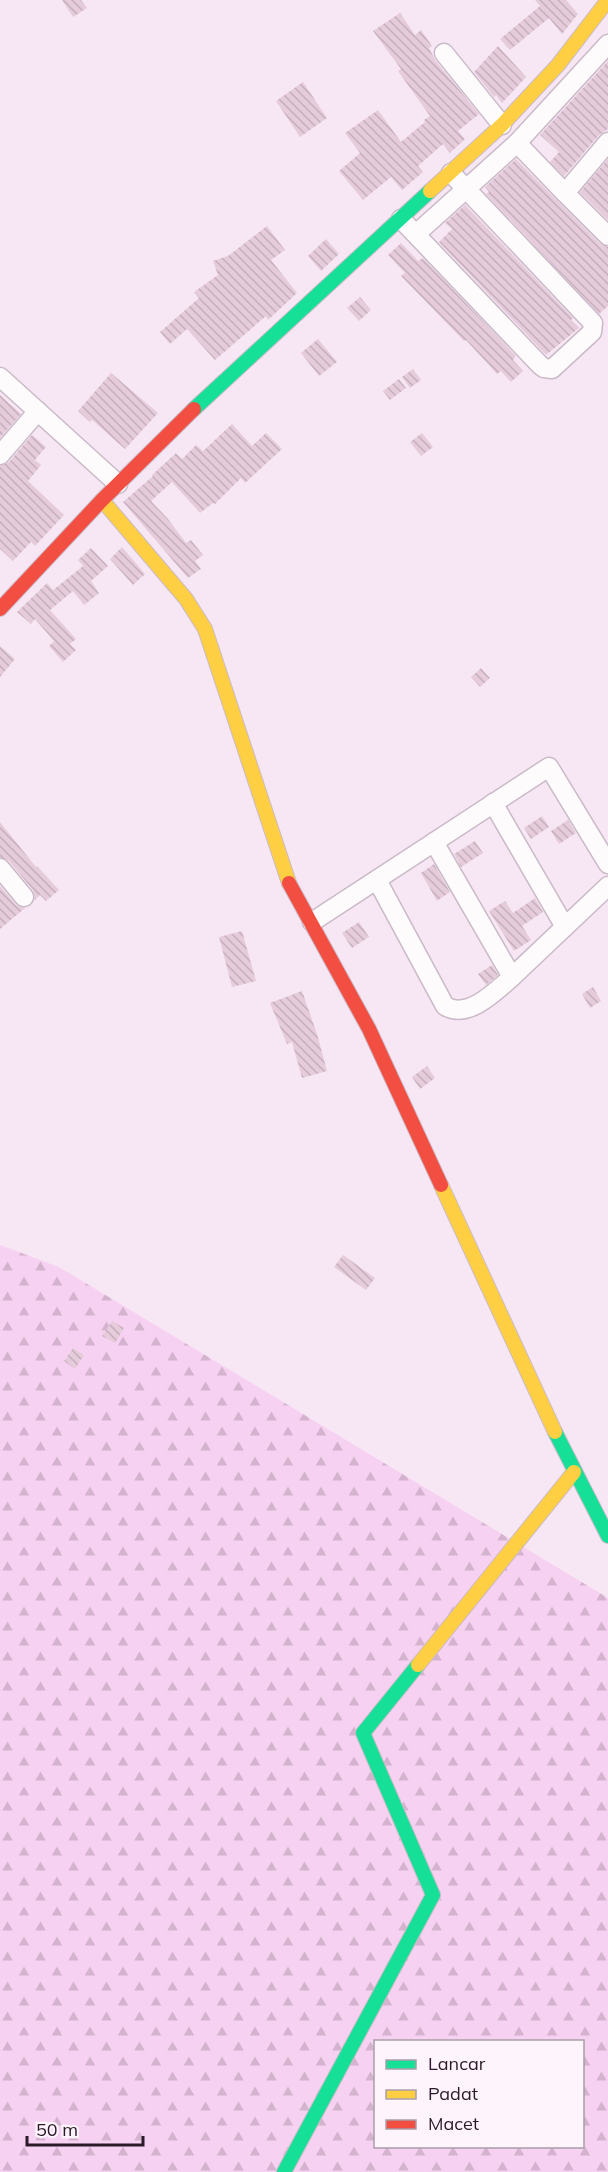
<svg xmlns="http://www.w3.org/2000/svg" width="608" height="2172" viewBox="0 0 608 2172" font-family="Mulish,sans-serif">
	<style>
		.forest { fill: url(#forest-firs); fill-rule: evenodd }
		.building { fill: url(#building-back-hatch) }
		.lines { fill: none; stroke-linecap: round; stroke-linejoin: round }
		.street-casing { stroke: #cabac7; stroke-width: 21 }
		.fast-casing { stroke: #cabac7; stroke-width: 16 }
		.slow-casing { stroke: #cabac7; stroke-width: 16 }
		.jam-casing { stroke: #cabac7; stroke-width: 16 }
		.street { stroke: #fefbfd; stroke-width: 18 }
		.fast { stroke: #16e098; stroke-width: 14 }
		.slow { stroke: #ffcf43; stroke-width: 14 }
		.jam { stroke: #f24e42; stroke-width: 14 }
	</style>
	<defs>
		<pattern id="forest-firs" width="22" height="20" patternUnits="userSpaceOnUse" patternTransform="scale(1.5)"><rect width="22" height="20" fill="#f7d1f1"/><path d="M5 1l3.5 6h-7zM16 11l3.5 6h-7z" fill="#d4b3cf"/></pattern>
		<pattern id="building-back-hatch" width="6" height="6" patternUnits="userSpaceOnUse" patternTransform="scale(1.5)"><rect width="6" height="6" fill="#e6ccdb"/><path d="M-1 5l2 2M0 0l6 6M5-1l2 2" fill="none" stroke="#c5afbc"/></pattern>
	</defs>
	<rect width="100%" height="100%" fill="#f7e6f4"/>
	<path class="forest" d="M0,1245L59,1267L608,1598V2172H0ZM376,2042H582V2146H376Z"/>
	<g class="building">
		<polygon points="62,0 81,0 87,8 73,17"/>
		<polygon points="535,0 566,0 578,14 562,34 549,18 510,50 500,39 540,6"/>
		<polygon points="400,13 415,35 421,30 432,46 429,48 435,60 479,114 458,131 465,139 450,153 443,144 418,166 423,172 402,190 391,177 363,200 339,171 360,153 345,133 378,110 401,142 425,122 424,120 430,116 398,71 401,69 373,31"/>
		<polygon points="498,46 526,77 502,103 496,95 494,97 474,72"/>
		<polygon points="608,61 608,129 599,135 564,176 550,162 559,152 540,135"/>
		<polygon points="303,82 327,118 300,137 276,101"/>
		<polygon points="516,159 600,244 608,247 608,306 599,314 486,194 489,192 485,187"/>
		<polygon points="608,159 608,220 580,192"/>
		<polygon points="465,205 573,318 571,320 579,328 546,355 439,242 452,229 445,223"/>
		<polygon points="267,226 285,250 271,260 297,293 268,320 266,316 215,360 187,329 170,344 160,332 199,298 194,292 218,275 213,261 228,256"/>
		<polygon points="326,239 339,254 321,271 308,256"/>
		<polygon points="401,243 418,261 423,258 516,356 513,360 523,371 511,382 501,371 497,374 466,340 464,341 401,276 405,273 388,255"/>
		<polygon points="360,297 371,310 359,321 347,308"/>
		<polygon points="318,339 337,362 319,376 301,353"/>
		<polygon points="413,369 421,380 410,388 402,377"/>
		<polygon points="111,373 158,413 125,449 92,420 90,422 78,411"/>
		<polygon points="399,379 406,388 390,400 383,391"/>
		<polygon points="0,395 21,414 0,438"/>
		<polygon points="232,424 252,446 266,433 282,449 245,483 241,478 215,504 213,503 200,513 172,482 151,501 168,519 186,543 191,540 203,555 195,561 201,569 188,578 123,502 153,476 152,475 176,453 182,459 196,445 203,451"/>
		<polygon points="422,433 433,447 421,456 410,442"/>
		<polygon points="32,435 46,447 35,460 41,465 28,481 64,515 35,546 31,542 13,561 0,549 0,466 9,462"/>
		<polygon points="122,547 145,574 133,585 110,559"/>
		<polygon points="91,548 108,566 91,581 99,593 84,605 73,591 50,610 76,639 70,644 76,650 63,662 49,646 54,641 35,619 31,624 17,612 47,583 53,590 83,566 78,560"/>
		<polygon points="0,646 15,659 0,677"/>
		<polygon points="481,668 490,678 480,687 471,677"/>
		<polygon points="542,816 549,827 531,839 524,828"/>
		<polygon points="568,820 576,833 559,844 551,831"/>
		<polygon points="0,822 36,867 37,866 59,890 46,901 40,895 35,900 33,890 9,861 0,857"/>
		<polygon points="475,841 483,853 461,867 454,854"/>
		<polygon points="434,864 450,892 437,901 421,873"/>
		<polygon points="0,886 16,905 25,908 0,929"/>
		<polygon points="535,898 543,912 522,926 531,940 514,951 489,911 505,901 513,913"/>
		<polygon points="359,922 369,937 352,948 342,933"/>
		<polygon points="242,931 256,981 232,987 219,937"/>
		<polygon points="492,965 498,975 486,985 478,974"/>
		<polygon points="593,987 601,1001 590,1008 582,994"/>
		<polygon points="302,991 317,1034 327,1071 302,1078 292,1042 287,1044 270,1003"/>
		<polygon points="427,1066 435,1078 420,1089 412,1077"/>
		<polygon points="343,1255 375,1278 366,1290 334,1267"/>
		<polygon points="112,1321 124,1328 115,1343 102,1336"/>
		<polygon points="73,1348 84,1355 75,1369 64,1361"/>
	</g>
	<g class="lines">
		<g class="street-casing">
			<g id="street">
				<polyline points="444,53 502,125"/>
				<polyline points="517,143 565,193 608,142"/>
				<polyline points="565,193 608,236"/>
				<polyline points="401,219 540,365 544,368 552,369 592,332 593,323 451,173"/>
				<polyline points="416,234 517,143 608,44"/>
				<polyline points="0,377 118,484"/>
				<polyline points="0,455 38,411"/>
				<polyline points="493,803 565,927"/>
				<polyline points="0,868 24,897"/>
				<path d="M377,880L445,1006C468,1020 496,991 512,977L434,842"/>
				<polyline points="312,922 549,767 608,864"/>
				<polyline points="512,977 608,886"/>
			</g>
		</g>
		<g class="fast-casing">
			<g id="fast">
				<polyline points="194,409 430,191"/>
				<polyline points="555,1432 608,1536"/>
				<polyline points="284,2172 433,1895 363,1733 418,1665"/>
			</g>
		</g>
		<g class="slow-casing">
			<g id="slow">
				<polyline points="430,191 502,125 558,65 608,0"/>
				<polyline points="102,500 186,599 205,629 289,883"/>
				<polyline points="441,1185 555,1432"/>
				<polyline points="418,1665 574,1472"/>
			</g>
		</g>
		<g class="jam-casing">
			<g id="jam">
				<polyline points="0,609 102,500 194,409"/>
				<polyline points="289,883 369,1029 441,1185"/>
			</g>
		</g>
		<use href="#street" class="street"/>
		<use href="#fast" class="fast"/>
		<use href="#slow" class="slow"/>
		<use href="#jam" class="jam"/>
	</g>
	<rect x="374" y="2040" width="210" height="108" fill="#fef4fc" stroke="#aa9da8" stroke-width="1.5"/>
	<rect x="386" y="2060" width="30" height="9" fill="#16e098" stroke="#aa9da8" stroke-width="1.5"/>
	<text x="428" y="2070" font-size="18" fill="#2b1a29">Lancar</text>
	<rect x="386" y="2090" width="30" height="9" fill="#ffcf43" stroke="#aa9da8" stroke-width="1.5"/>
	<text x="428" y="2100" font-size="18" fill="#2b1a29">Padat</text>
	<rect x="386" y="2120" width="30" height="9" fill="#f24e42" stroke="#aa9da8" stroke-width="1.5"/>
	<text x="428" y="2130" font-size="18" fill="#2b1a29">Macet</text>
	<path d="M27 2136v9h116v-9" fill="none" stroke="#2b1a29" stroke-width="3"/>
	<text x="36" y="2136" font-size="18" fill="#2b1a29" stroke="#fef4fc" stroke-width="4.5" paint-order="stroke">50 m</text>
</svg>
